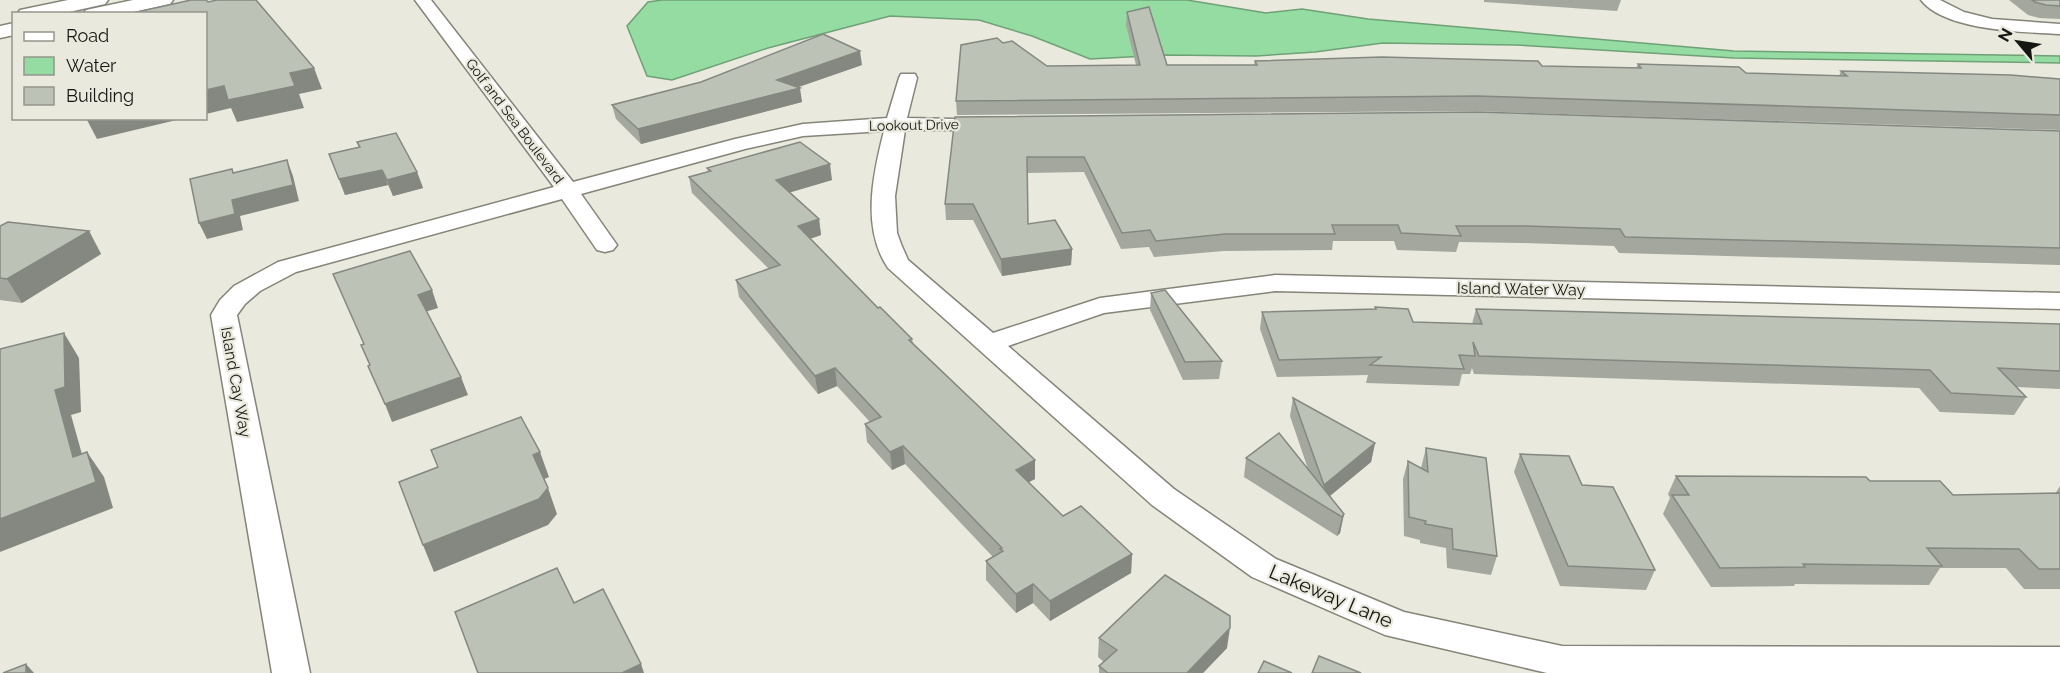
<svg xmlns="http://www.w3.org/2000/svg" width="2060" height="673" viewBox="0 0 2060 673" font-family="Raleway,sans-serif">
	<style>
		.water { fill: #95dca2; stroke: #6fa177; stroke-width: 1.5 }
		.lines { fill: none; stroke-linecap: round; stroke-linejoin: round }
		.minor-casing { stroke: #848479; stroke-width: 3 }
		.secondary-casing { stroke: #848479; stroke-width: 3 }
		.minor { fill: #fff; fill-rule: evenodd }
		.secondary { fill: #fff; fill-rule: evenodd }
		.wall { fill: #a3a79d }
		.shaded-wall { fill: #848880 }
		.building { fill: #bdc2b7; stroke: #848880; stroke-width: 1.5 }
		.labels { text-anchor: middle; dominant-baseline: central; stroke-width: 4.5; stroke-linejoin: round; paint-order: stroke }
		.far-street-label { font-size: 14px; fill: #161612; stroke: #e9e9dd }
		.street-label { font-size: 16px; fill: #161612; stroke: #e9e9dd }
		.near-street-label { font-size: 20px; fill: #161612; stroke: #e9e9dd }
	</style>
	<rect width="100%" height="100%" fill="#e9e9dd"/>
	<polygon class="water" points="662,0 1187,0 1266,13 1302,9 1368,19 1734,51 2060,56 2060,63 1734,58 1516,45 1383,43 1315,52 1256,56 1166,55 1090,59 1032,36 979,20 890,16 768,48 672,80 647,76 627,26 648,2"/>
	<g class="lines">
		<g class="minor-casing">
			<g id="minor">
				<path d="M415,0H431L573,182L735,139L803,124L887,118L899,78L901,74H915L917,78L907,118L998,120L1001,124L998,128L991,130H905L895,196L897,233L901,244L908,260L993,333L1100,298L1275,275L2060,293V309L1275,291L1104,313L1008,346L1174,489L1276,559L1404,612L1562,646L2060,647V673H1547L1385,635L1252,577L1152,505L888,268C861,228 873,174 884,131L803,136L745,149L581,194L617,245L613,250L605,252L597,250L562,199L296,272L260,291L245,304L237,315L310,673H272L211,315L220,300L234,286L278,262L554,187Z"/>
				<path d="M1921,0H1940L1964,12L1992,19L2060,24V34C2024,32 1945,31 1921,0Z"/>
			</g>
		</g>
		<g class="secondary-casing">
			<g id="secondary">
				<polygon points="68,0 108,0 105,4 60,14 17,14 20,10"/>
				<polygon points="133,0 173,0 170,4 125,14 83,14 86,10"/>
				<polygon points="14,23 14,35 0,38 0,26"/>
			</g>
		</g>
		<use href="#minor" class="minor"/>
		<use href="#secondary" class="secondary"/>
	</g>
	<g class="wall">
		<polygon points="1484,0 1621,0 1617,11 1484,2"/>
		<polygon points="2009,0 2060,0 2060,19 2039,18 2028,15"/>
		<polygon points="1127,12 1167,65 1254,65 1255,61 1636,68 1638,64 1746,73 1839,76 1841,71 2060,79 2060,130 1473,111 957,115 956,101 1003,43 1047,66 1136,65 1126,25"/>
		<polygon points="862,65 798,87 802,102 641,144 616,119 612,105"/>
		<polygon points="955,117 2060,131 2060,265 1619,253 1614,246 1522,243 1459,242 1456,252 1397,250 1394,241 1333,241 1332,250 1224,251 1154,257 1149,247 1121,249 1084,172 1027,173 1028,224 1072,249 1071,265 1002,276 973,220 946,220 945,204"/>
		<polygon points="357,142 417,172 423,188 393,196 388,185 345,195 329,154 359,147"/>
		<polygon points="707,168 832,180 790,192 819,219 821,235 810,239 878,308 912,339 913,343 1035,460 1035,479 1028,482 1063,516 1132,554 1131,573 1050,621 1033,603 1016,613 986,580 986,561 993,557 905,464 892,470 867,442 865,424 870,422 837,386 818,394 739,297 736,280 769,269 692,193 689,177 708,172"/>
		<polygon points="0,226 89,231 101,254 22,303 0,300"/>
		<polygon points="1151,293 1222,361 1219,379 1183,380 1150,310"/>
		<polygon points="1375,307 1413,322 1472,324 1476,309 2060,324 2060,389 2017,387 2026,397 2014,415 1940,412 1919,388 1474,374 1472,368 1470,374 1462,374 1459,386 1366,383 1368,375 1277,377 1260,329 1262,312 1375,309"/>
		<polygon points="1293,398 1375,443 1371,462 1330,496 1344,514 1340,533 1337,536 1244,477 1246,458 1308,469 1290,416"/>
		<polygon points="1426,448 1497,556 1491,575 1447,568 1446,548 1420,543 1420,540 1404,536 1403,479 1408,461 1421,468"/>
		<polygon points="1520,454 1582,485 1655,570 1646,590 1560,586 1514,472"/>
		<polygon points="1676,476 1870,481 1953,495 2055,494 2060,486 2060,589 2024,589 2006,568 1940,568 1929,585 1795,584 1794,586 1711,587 1663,514 1670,498 1668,494"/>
		<polygon points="1099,638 1227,648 1203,673 1099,673 1099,666 1104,662 1098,657"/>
	</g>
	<g class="shaded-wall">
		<polygon points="860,51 862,65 790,90 800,88 802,102 641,144 638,129"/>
		<polygon points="314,68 322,89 299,94 304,108 237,122 231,108 206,114 206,90"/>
		<polygon points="86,118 185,118 97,139"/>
		<polygon points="287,160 293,176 299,201 240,216 243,230 207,239 199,223"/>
		<polygon points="830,164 832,180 778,196 776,180"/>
		<polygon points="382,170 388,185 345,195 339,179"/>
		<polygon points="417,172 423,188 393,196 387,180"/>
		<polygon points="819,219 821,235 800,242 798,226"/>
		<polygon points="89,231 101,254 22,303 7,279"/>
		<polygon points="1072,249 1071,265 1002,276 1001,259"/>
		<polygon points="432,290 438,308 425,312 418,295"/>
		<polygon points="64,333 79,358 81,412 71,415 90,483 73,457 55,390"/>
		<polygon points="835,368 837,386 818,394 815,376"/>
		<polygon points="461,377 468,395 392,422 385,404"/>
		<polygon points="1375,443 1371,462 1320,504 1324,485"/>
		<polygon points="903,446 905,464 892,470 890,452"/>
		<polygon points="87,452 104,477 113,508 0,552 0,519"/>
		<polygon points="540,452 549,477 542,480 533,455"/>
		<polygon points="1035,460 1035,479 1016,489 1016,470"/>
		<polygon points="548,488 557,514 548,525 434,572 423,545"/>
		<polygon points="1344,514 1340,533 1337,536 1342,517"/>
		<polygon points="1132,554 1131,573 1050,621 1050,601"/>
		<polygon points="1033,584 1033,603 1016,613 1016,594"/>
		<polygon points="1230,628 1227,648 1203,673 1187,673"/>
		<polygon points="26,664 34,673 26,673"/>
		<polygon points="641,664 644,673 622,673"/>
	</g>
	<g class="building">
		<polygon points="191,0 206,0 208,2 217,0 256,0 314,68 290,73 295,86 228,100 224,86 206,90 206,14 128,14"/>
		<polygon points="2032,0 2060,0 2060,6 2046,5 2035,2"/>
		<polygon points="1149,7 1167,65 1257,65 1255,61 1382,57 1538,61 1542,66 1641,68 1638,64 1739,67 1746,73 1847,76 1841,71 2011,75 2060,79 2060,115 1477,96 956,101 961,45 997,38 1003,43 1012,41 1047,66 1140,65 1127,12"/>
		<polygon points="823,34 860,51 777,80 800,88 638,129 612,105 701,82"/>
		<polygon points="1477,112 2060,131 2060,248 1625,237 1620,229 1526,226 1456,226 1461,236 1401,233 1398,225 1332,225 1335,234 1225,234 1156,241 1150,230 1122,233 1084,157 1027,157 1028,224 1055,220 1072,249 1001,259 973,204 945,204 955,117"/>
		<polygon points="396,133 417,172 387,180 382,170 339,179 329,154 360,147 357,142"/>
		<polygon points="800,142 830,164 776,180 819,219 798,226 878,308 880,307 912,339 909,340 1035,460 1016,470 1063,516 1081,506 1132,554 1050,601 1033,584 1016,594 986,561 1003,551 1000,549 1002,548 903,446 890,452 865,424 881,417 835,368 815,376 736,280 780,265 689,177 711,171 707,168"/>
		<polygon points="287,160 293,185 232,200 235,214 199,223 190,179 232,169 233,173"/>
		<polygon points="8,222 89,231 7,279 0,278 0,226"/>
		<polygon points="410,251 432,290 418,295 461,377 385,404 368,366 370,365 361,345 364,344 333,274"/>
		<polygon points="1165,290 1222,361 1185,362 1151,293"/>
		<polygon points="1375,307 1408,309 1413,322 1482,324 1476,309 2060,324 2060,371 1998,368 2026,397 1951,393 1930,370 1479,356 1473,342 1475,356 1459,355 1464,369 1370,365 1381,357 1279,360 1262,312 1376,309"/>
		<polygon points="64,333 65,387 55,390 73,457 87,452 96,482 0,519 0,349"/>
		<polygon points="1293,398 1375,443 1324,485"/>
		<polygon points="521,417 540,452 533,455 548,488 539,499 423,545 399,482 438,467 431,450"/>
		<polygon points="1279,433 1344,514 1342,517 1246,458"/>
		<polygon points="1426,448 1486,458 1497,556 1453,549 1452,529 1425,524 1426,521 1409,517 1408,461 1428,472"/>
		<polygon points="1520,454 1569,456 1582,485 1613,487 1655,570 1568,566"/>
		<polygon points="1676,476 1866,477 1870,481 1940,481 1953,495 2060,493 2060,569 2039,569 2019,549 1927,548 1942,566 1803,564 1805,567 1720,568 1672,495 1689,495"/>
		<polygon points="557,568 574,603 603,589 641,664 622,673 478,673 455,612"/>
		<polygon points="1165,575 1230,616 1230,628 1187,673 1108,673 1099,666 1117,650 1099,638"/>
		<polygon points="1319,656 1361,673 1312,673"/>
		<polygon points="1264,661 1292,673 1258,673"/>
		<polygon points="26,664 26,673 3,673"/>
	</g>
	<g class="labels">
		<g class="far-street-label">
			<text transform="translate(515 121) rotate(53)">Golf and Sea Boulevard</text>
			<text transform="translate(914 125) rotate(-1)">Lookout Drive</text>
		</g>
		<g class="street-label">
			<text transform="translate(1521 289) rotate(1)">Island Water Way</text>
			<text transform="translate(236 382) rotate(80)">Island Cay Way</text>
		</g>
		<g class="near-street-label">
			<text transform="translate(1331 596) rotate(23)">Lakeway Lane</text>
		</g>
	</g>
	<rect x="12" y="12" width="195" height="108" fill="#e9e9dd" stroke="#95958c" stroke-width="1.5"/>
	<rect x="24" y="32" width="30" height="9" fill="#ffffff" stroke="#95958c" stroke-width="1.5"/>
	<text x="66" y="42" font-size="18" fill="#161612">Road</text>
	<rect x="24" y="57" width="30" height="18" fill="#95dca2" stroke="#95958c" stroke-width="1.5"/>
	<text x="66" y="72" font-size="18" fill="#161612">Water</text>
	<rect x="24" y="87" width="30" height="18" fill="#bdc2b7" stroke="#95958c" stroke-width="1.5"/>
	<text x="66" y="102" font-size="18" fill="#161612">Building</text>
	<g transform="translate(2018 42) rotate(299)" stroke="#e9e9dd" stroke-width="4.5" paint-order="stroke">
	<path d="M0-4.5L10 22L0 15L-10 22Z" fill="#161612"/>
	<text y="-9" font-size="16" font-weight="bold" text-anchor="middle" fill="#161612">N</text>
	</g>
</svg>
